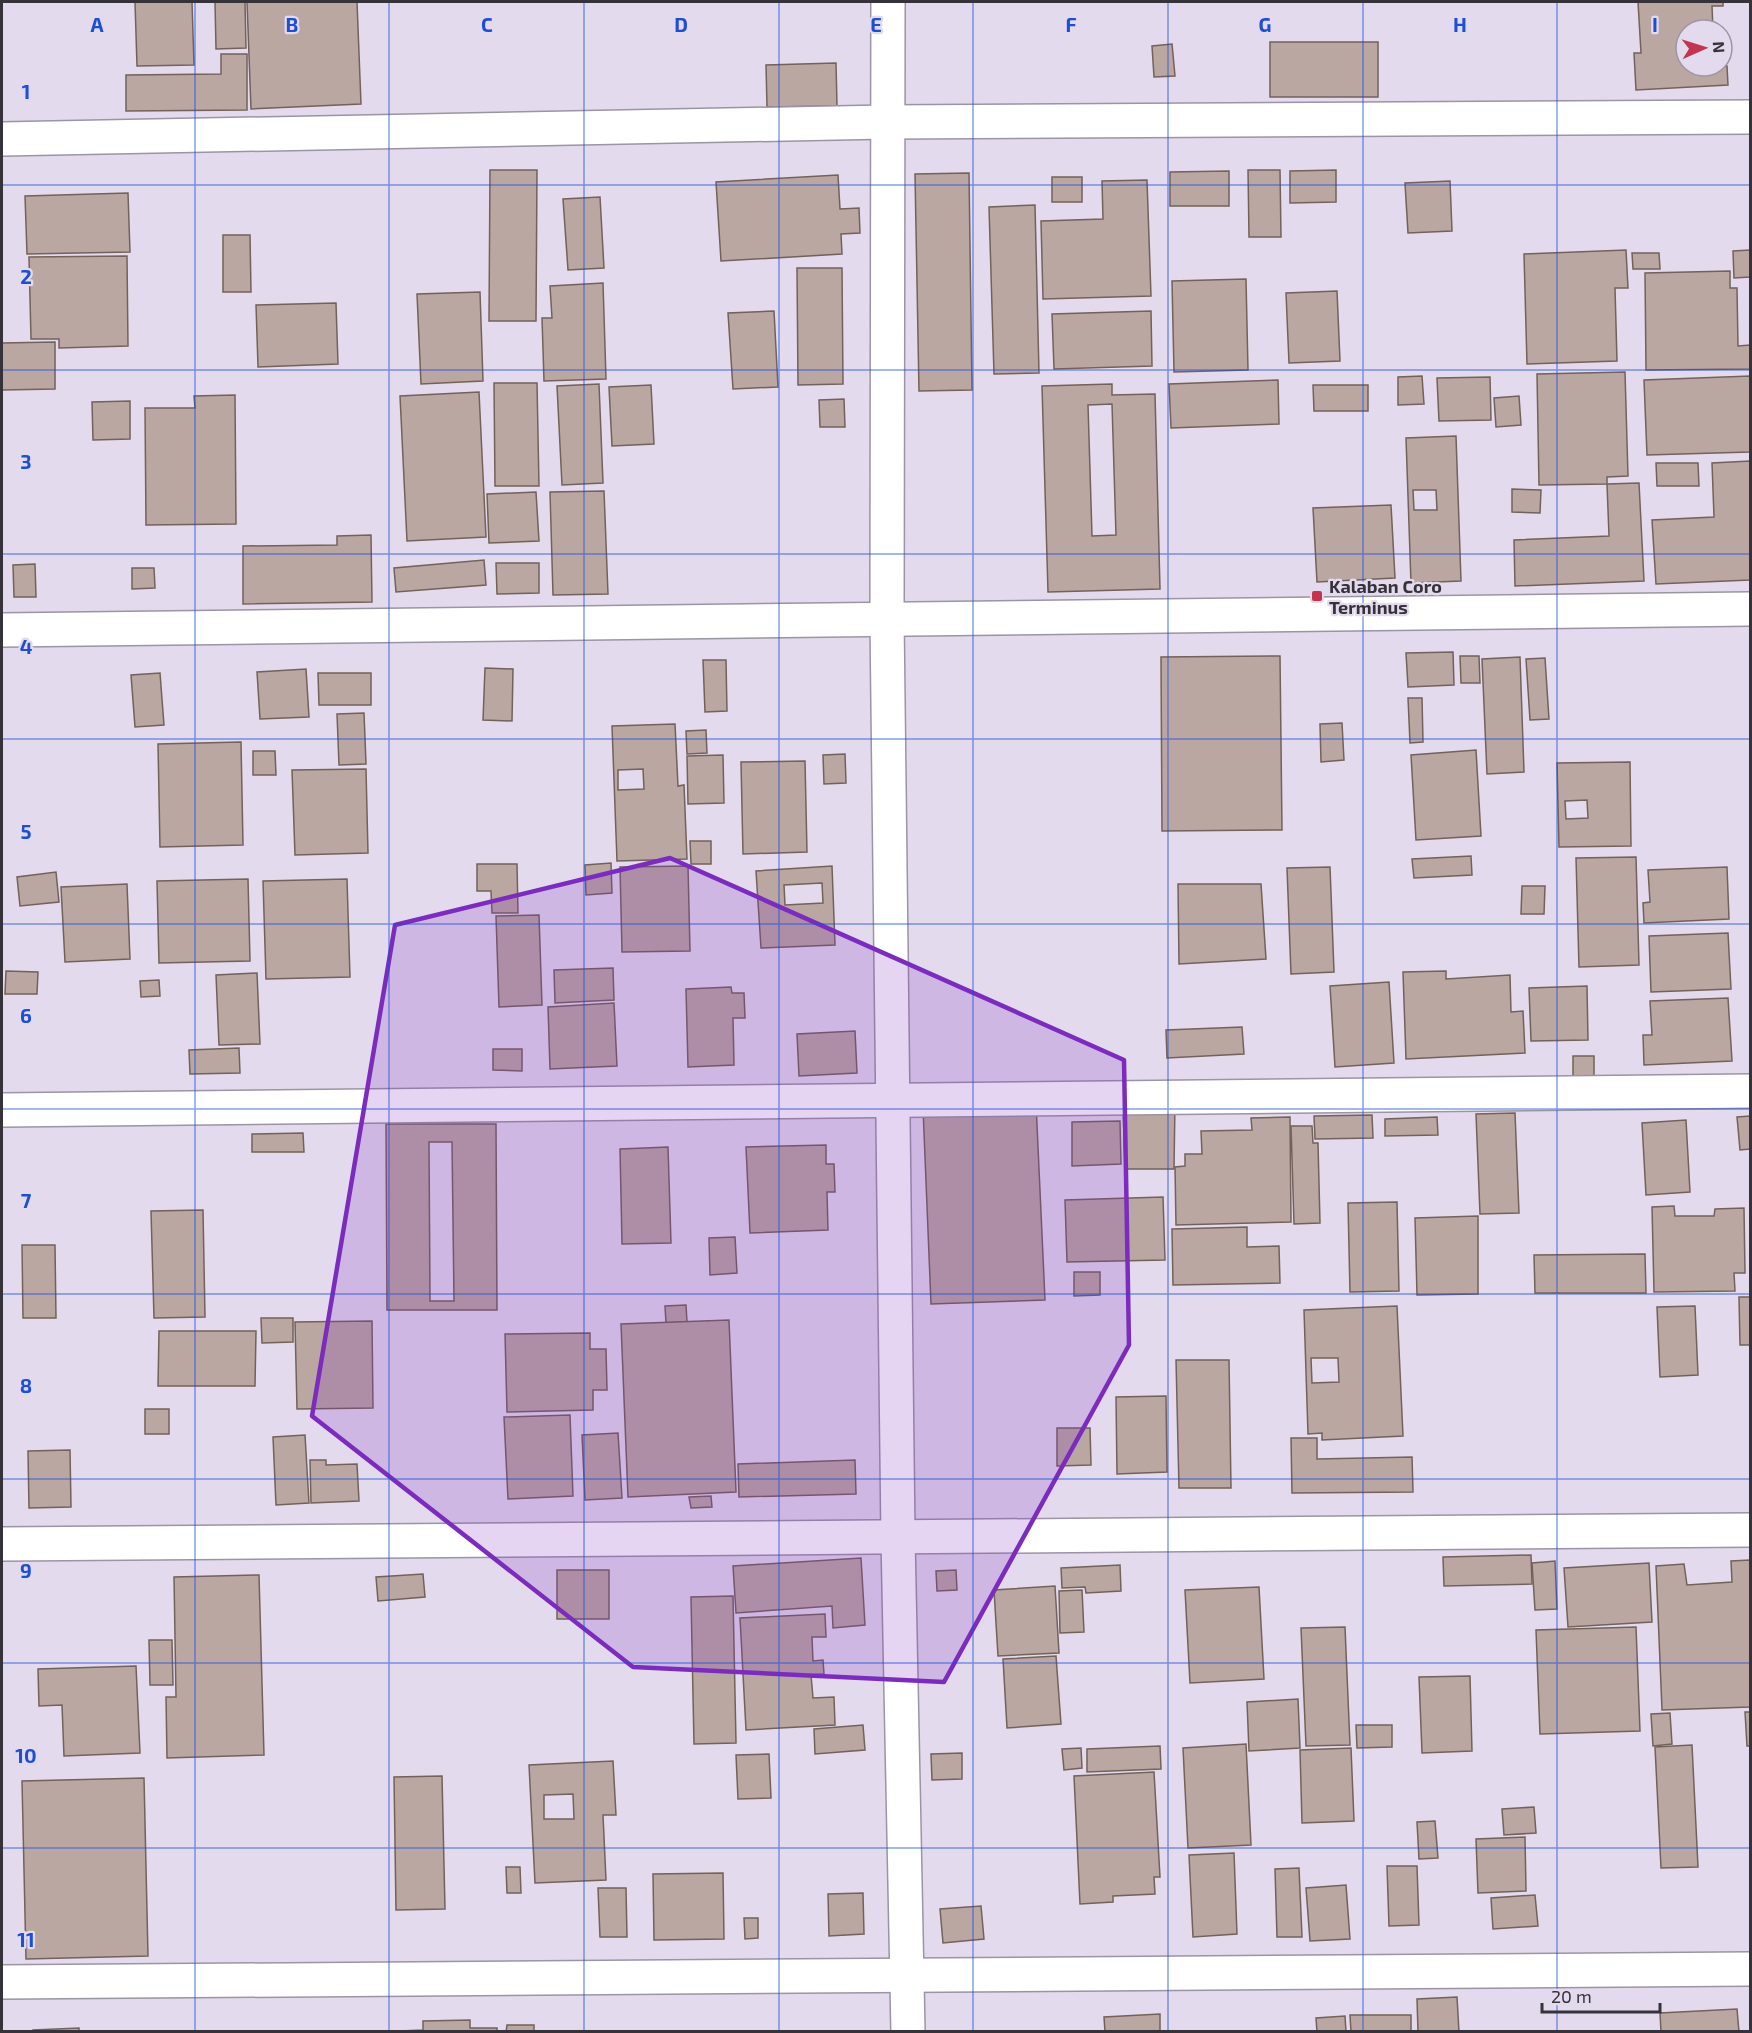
<svg xmlns="http://www.w3.org/2000/svg" width="1752" height="2033" viewBox="0 0 1752 2033" font-family="'Exo 2',sans-serif">
	<style>
		.building { fill: #bba7a1; stroke: #73615b; stroke-width: 1.5; fill-rule: evenodd }
		.lines { fill: none; stroke-linecap: round; stroke-linejoin: round }
		.minor-casing { stroke: #9b94a4; stroke-width: 36 }
		.minor { stroke: #fff; stroke-width: 33 }
		.marked { fill: #7b2cbf; fill-opacity: 0.2; stroke: #7b2cbf; stroke-width: 4.5; stroke-linejoin: round }
		.grid { fill: none; stroke: #1d4ed8; stroke-width: 1.5; stroke-opacity: 0.55 }
		.poi-dot { fill: #c4344e; stroke: #e3dbed; stroke-width: 2 }
		.labels { text-anchor: middle; dominant-baseline: central; stroke-width: 4.5; stroke-linejoin: round; paint-order: stroke }
		.poi-label { font-size: 18px; font-weight: bold; fill: #353239; stroke: #e3dbed; text-anchor: start }
		.grid-label { font-size: 20px; text-anchor: middle; font-weight: bold; fill: #1d4ed8; stroke: #e3dbed; stroke-width: 4.5; stroke-linejoin: round; paint-order: stroke }
	</style>
	<rect width="100%" height="100%" fill="#e3dbed"/>
	<g class="building">
		<polygon points="135,2 192,2 194,65 137,66"/>
		<polygon points="215,2 245,2 246,48 216,49"/>
		<polygon points="247,2 357,2 361,104 251,109"/>
		<polygon points="1638,2 1723,2 1723,6 1712,6 1713,30 1686,30 1686,66 1727,66 1728,85 1636,90 1634,53 1641,53"/>
		<rect x="1270" y="42" width="108" height="55"/>
		<polygon points="1172,44 1175,76 1154,77 1152,46"/>
		<polygon points="221,54 247,54 247,110 126,111 126,75 221,74"/>
		<polygon points="836,63 837,106 767,107 766,65"/>
		<polygon points="490,170 537,170 536,321 489,321"/>
		<polygon points="1248,170 1280,170 1281,237 1249,237"/>
		<polygon points="1336,170 1336,202 1290,203 1290,171"/>
		<polygon points="1229,171 1229,206 1170,206 1170,172"/>
		<polygon points="969,173 972,390 919,391 915,174"/>
		<polygon points="838,175 840,209 859,208 860,233 841,234 842,254 721,261 716,182"/>
		<rect x="1052" y="177" width="30" height="25"/>
		<polygon points="1147,180 1151,296 1043,299 1041,221 1103,219 1102,181"/>
		<polygon points="1450,181 1452,231 1408,233 1405,183"/>
		<polygon points="128,193 130,252 27,254 25,196"/>
		<polygon points="600,197 604,268 568,270 563,199"/>
		<polygon points="1035,205 1039,373 994,374 989,207"/>
		<polygon points="223,235 250,235 251,292 223,292"/>
		<polygon points="1626,250 1628,288 1615,288 1617,361 1527,364 1524,254"/>
		<polygon points="1750,250 1750,277 1734,278 1733,251"/>
		<polygon points="1632,253 1659,253 1660,269 1633,269"/>
		<polygon points="127,256 128,346 59,348 59,339 31,339 29,257"/>
		<polygon points="797,268 842,268 843,384 798,385"/>
		<polygon points="1730,271 1730,288 1737,288 1738,346 1750,345 1750,369 1646,370 1645,273"/>
		<polygon points="1246,279 1248,370 1174,372 1172,281"/>
		<polygon points="603,283 606,379 544,381 542,318 552,318 550,286"/>
		<polygon points="1337,291 1340,361 1289,363 1286,293"/>
		<polygon points="480,292 483,381 421,384 417,294"/>
		<polygon points="336,303 338,364 258,367 256,305"/>
		<polygon points="774,311 778,387 733,389 728,313"/>
		<polygon points="1151,311 1152,366 1054,369 1052,314"/>
		<polygon points="55,342 55,389 2,390 2,343"/>
		<polygon points="1625,372 1628,476 1607,477 1607,484 1539,485 1537,374"/>
		<polygon points="1422,376 1424,404 1398,405 1398,377"/>
		<polygon points="1750,376 1750,452 1647,455 1644,380"/>
		<polygon points="1490,377 1491,420 1439,421 1437,378"/>
		<polygon points="1278,380 1279,424 1171,428 1169,384"/>
		<polygon points="494,383 537,383 539,486 495,486"/>
		<polygon points="599,384 603,483 562,485 557,386"/>
		<path d="M1112,384V395L1155,394L1160,589L1048,592L1042,386ZM1112,404L1116,535L1092,536L1088,405Z"/>
		<polygon points="651,385 654,444 612,446 609,387"/>
		<polygon points="1313,385 1368,385 1368,411 1314,411"/>
		<polygon points="479,392 486,537 407,541 400,396"/>
		<polygon points="235,395 236,524 146,525 145,408 195,408 194,396"/>
		<polygon points="1519,396 1521,425 1496,427 1494,398"/>
		<polygon points="844,399 845,427 820,427 819,400"/>
		<polygon points="130,401 130,439 93,440 92,402"/>
		<path d="M1456,436L1461,581L1411,583L1406,438ZM1413,490H1436L1437,510H1414Z"/>
		<polygon points="1750,461 1750,580 1656,584 1652,520 1714,517 1712,463"/>
		<polygon points="1656,463 1698,463 1699,486 1657,486"/>
		<polygon points="1639,483 1644,581 1515,586 1514,540 1609,536 1607,484"/>
		<polygon points="1512,489 1541,490 1540,513 1512,512"/>
		<polygon points="604,491 608,594 553,595 550,492"/>
		<polygon points="536,492 539,541 489,543 487,494"/>
		<polygon points="1391,505 1395,578 1317,582 1313,508"/>
		<polygon points="371,535 372,602 243,604 243,546 337,545 337,536"/>
		<polygon points="484,560 486,585 396,592 394,568"/>
		<polygon points="496,563 539,563 539,593 497,594"/>
		<polygon points="35,564 36,597 14,597 13,565"/>
		<polygon points="132,568 154,568 155,588 132,589"/>
		<polygon points="1453,652 1454,685 1408,687 1406,653"/>
		<polygon points="1280,656 1282,830 1162,831 1161,657"/>
		<polygon points="1460,656 1479,656 1480,683 1461,683"/>
		<polygon points="1520,657 1524,772 1487,774 1482,659"/>
		<polygon points="1545,658 1549,719 1530,720 1526,659"/>
		<polygon points="703,660 726,660 727,711 705,712"/>
		<polygon points="485,668 513,669 512,721 483,720"/>
		<polygon points="306,669 309,717 260,719 257,672"/>
		<polygon points="160,673 164,725 135,727 131,675"/>
		<polygon points="318,673 371,673 371,705 319,705"/>
		<polygon points="1408,698 1422,698 1423,742 1410,743"/>
		<polygon points="364,713 366,764 339,765 337,714"/>
		<polygon points="1342,723 1344,760 1321,762 1320,724"/>
		<path d="M675,724L678,786L684,785L687,859L617,861L612,726ZM643,769L644,789L618,790V770Z"/>
		<polygon points="706,730 707,753 687,754 686,731"/>
		<polygon points="241,742 243,845 160,847 158,744"/>
		<polygon points="1476,750 1481,836 1416,840 1411,755"/>
		<polygon points="253,751 275,751 276,775 253,775"/>
		<polygon points="845,754 846,783 824,784 823,755"/>
		<polygon points="723,755 724,803 688,804 687,756"/>
		<polygon points="805,761 807,852 743,854 741,762"/>
		<path d="M1630,762L1631,846L1559,847L1557,763ZM1587,800L1588,818L1566,819L1565,801Z"/>
		<polygon points="366,769 368,853 295,855 292,770"/>
		<polygon points="690,841 711,841 711,864 691,864"/>
		<polygon points="1471,856 1472,875 1414,878 1412,859"/>
		<polygon points="1636,857 1639,965 1579,967 1576,858"/>
		<polygon points="611,863 612,893 586,895 585,865"/>
		<polygon points="477,864 517,864 518,913 492,913 491,891 477,891"/>
		<polygon points="688,866 690,951 622,952 620,867"/>
		<path d="M832,866L835,945L761,948L756,871ZM822,883L823,903L785,905L784,885Z"/>
		<polygon points="1330,867 1334,972 1291,974 1287,868"/>
		<polygon points="1727,867 1729,919 1644,923 1643,903 1650,902 1648,870"/>
		<polygon points="56,872 59,902 20,906 17,877"/>
		<polygon points="248,879 250,961 159,963 157,881"/>
		<polygon points="347,879 350,977 266,979 263,881"/>
		<polygon points="127,884 130,959 65,962 61,887"/>
		<polygon points="1178,884 1261,884 1266,959 1179,964"/>
		<polygon points="1522,886 1545,886 1544,914 1521,914"/>
		<polygon points="539,915 542,1005 499,1007 496,916"/>
		<polygon points="1728,933 1731,989 1651,992 1649,936"/>
		<polygon points="613,968 614,1000 555,1003 554,970"/>
		<polygon points="6,971 38,972 37,994 5,994"/>
		<polygon points="1446,971 1446,979 1510,975 1511,1012 1523,1011 1525,1053 1406,1059 1403,972"/>
		<polygon points="257,973 260,1044 219,1045 216,975"/>
		<polygon points="159,980 160,996 141,997 140,981"/>
		<polygon points="1389,982 1394,1063 1335,1067 1330,986"/>
		<polygon points="1587,986 1588,1040 1531,1041 1529,988"/>
		<polygon points="731,987 732,993 744,993 745,1018 733,1018 734,1065 688,1067 686,989"/>
		<polygon points="1728,998 1732,1061 1644,1065 1643,1035 1652,1035 1650,1001"/>
		<polygon points="614,1003 617,1066 550,1069 548,1007"/>
		<polygon points="1242,1027 1244,1054 1167,1058 1166,1030"/>
		<polygon points="855,1031 857,1073 799,1076 797,1034"/>
		<polygon points="239,1048 240,1073 190,1074 189,1050"/>
		<polygon points="493,1049 522,1049 522,1071 493,1070"/>
		<rect x="1573" y="1056" width="21" height="20"/>
		<polygon points="1175,1102 1174,1169 1125,1169 1123,1106"/>
		<polygon points="1036,1103 1045,1300 931,1304 923,1108"/>
		<polygon points="1515,1113 1519,1213 1480,1214 1476,1114"/>
		<polygon points="1372,1115 1373,1138 1315,1139 1314,1116"/>
		<polygon points="1750,1116 1750,1149 1740,1150 1737,1117"/>
		<polygon points="1290,1117 1291,1222 1176,1225 1175,1167 1185,1166 1185,1154 1202,1154 1201,1131 1252,1130 1251,1118"/>
		<polygon points="1437,1117 1438,1135 1385,1136 1385,1119"/>
		<polygon points="1686,1120 1690,1192 1646,1195 1642,1123"/>
		<polygon points="1120,1121 1121,1164 1072,1166 1072,1122"/>
		<path d="M386,1124H496L497,1310H387ZM429,1142H452L454,1301H430Z"/>
		<polygon points="1291,1126 1312,1126 1313,1143 1318,1143 1320,1223 1294,1224"/>
		<polygon points="303,1133 304,1152 252,1152 252,1134"/>
		<polygon points="826,1145 826,1164 834,1164 835,1192 827,1192 828,1230 750,1233 746,1147"/>
		<polygon points="668,1147 671,1243 622,1244 620,1149"/>
		<polygon points="1163,1197 1165,1260 1067,1262 1065,1200"/>
		<polygon points="1397,1202 1399,1291 1350,1292 1348,1203"/>
		<polygon points="1674,1206 1675,1216 1714,1216 1715,1209 1744,1208 1745,1273 1734,1273 1735,1291 1654,1292 1652,1207"/>
		<polygon points="203,1210 205,1317 154,1318 151,1211"/>
		<polygon points="1478,1216 1478,1294 1417,1295 1415,1218"/>
		<polygon points="1247,1227 1247,1247 1279,1246 1280,1283 1173,1285 1172,1229"/>
		<polygon points="735,1237 737,1273 710,1275 709,1238"/>
		<polygon points="22,1245 55,1245 56,1318 23,1318"/>
		<polygon points="1645,1254 1646,1293 1535,1293 1534,1255"/>
		<polygon points="1074,1272 1100,1272 1100,1295 1074,1296"/>
		<polygon points="1739,1297 1750,1297 1750,1345 1740,1345"/>
		<polygon points="686,1305 687,1322 666,1323 665,1306"/>
		<path d="M1397,1306L1403,1436L1322,1440V1433L1308,1434L1304,1310ZM1311,1358H1338L1339,1382L1312,1383Z"/>
		<polygon points="1695,1306 1698,1375 1660,1377 1657,1307"/>
		<polygon points="261,1318 293,1318 293,1342 262,1343"/>
		<polygon points="729,1320 736,1492 628,1497 621,1324"/>
		<polygon points="372,1321 373,1408 297,1409 295,1322"/>
		<polygon points="159,1331 256,1331 255,1386 158,1386"/>
		<polygon points="590,1333 590,1349 606,1349 607,1390 593,1390 593,1410 507,1412 505,1334"/>
		<polygon points="1176,1360 1229,1360 1231,1488 1179,1488"/>
		<polygon points="1166,1396 1167,1472 1117,1474 1116,1397"/>
		<rect x="145" y="1409" width="24" height="25"/>
		<polygon points="570,1415 573,1496 508,1499 504,1417"/>
		<polygon points="1057,1428 1090,1428 1091,1465 1057,1466"/>
		<polygon points="618,1433 622,1498 585,1500 582,1435"/>
		<polygon points="305,1435 309,1503 276,1505 273,1437"/>
		<polygon points="1291,1438 1317,1438 1317,1459 1412,1457 1413,1492 1292,1493"/>
		<polygon points="70,1450 71,1507 29,1508 28,1451"/>
		<polygon points="310,1460 326,1460 326,1465 357,1464 359,1501 311,1503"/>
		<polygon points="855,1460 856,1494 739,1497 738,1464"/>
		<polygon points="711,1496 712,1507 691,1508 689,1497"/>
		<polygon points="1531,1555 1532,1584 1444,1586 1443,1557"/>
		<polygon points="861,1558 865,1625 833,1628 832,1606 736,1613 733,1566"/>
		<polygon points="1750,1560 1750,1707 1662,1710 1656,1566 1684,1564 1687,1585 1732,1582 1731,1561"/>
		<polygon points="1555,1561 1557,1609 1535,1610 1532,1563"/>
		<polygon points="1649,1563 1652,1622 1568,1627 1564,1568"/>
		<polygon points="1120,1565 1121,1591 1086,1593 1085,1587 1062,1588 1061,1568"/>
		<rect x="557" y="1570" width="52" height="49"/>
		<polygon points="956,1570 957,1590 937,1591 936,1571"/>
		<polygon points="423,1574 425,1597 378,1601 376,1577"/>
		<polygon points="259,1575 264,1755 167,1758 166,1697 176,1697 174,1577"/>
		<polygon points="1055,1586 1059,1653 998,1656 994,1590"/>
		<polygon points="1259,1587 1264,1679 1190,1683 1185,1590"/>
		<polygon points="1082,1590 1084,1632 1060,1633 1059,1591"/>
		<polygon points="733,1596 736,1743 694,1744 691,1597"/>
		<polygon points="825,1614 826,1637 812,1637 813,1661 823,1660 824,1674 811,1675 813,1698 834,1697 835,1725 746,1730 740,1618"/>
		<polygon points="1345,1627 1350,1745 1306,1746 1301,1628"/>
		<polygon points="1636,1627 1640,1731 1540,1734 1536,1630"/>
		<polygon points="149,1640 172,1640 173,1685 150,1685"/>
		<polygon points="1056,1656 1061,1724 1007,1728 1003,1659"/>
		<polygon points="136,1666 140,1753 64,1756 62,1705 39,1706 38,1669"/>
		<polygon points="1470,1676 1472,1751 1422,1753 1419,1677"/>
		<polygon points="1298,1699 1300,1748 1249,1751 1247,1702"/>
		<polygon points="1745,1712 1750,1712 1750,1746 1747,1746"/>
		<polygon points="1670,1713 1672,1744 1653,1746 1651,1714"/>
		<polygon points="863,1725 865,1750 815,1754 814,1729"/>
		<polygon points="1356,1725 1392,1725 1392,1747 1357,1748"/>
		<polygon points="1246,1744 1251,1845 1188,1848 1183,1748"/>
		<polygon points="1692,1745 1698,1867 1661,1868 1655,1747"/>
		<polygon points="1160,1746 1161,1769 1087,1772 1087,1749"/>
		<polygon points="1081,1748 1082,1768 1064,1770 1062,1749"/>
		<polygon points="1351,1748 1354,1821 1302,1823 1300,1750"/>
		<polygon points="962,1753 962,1779 932,1780 931,1754"/>
		<polygon points="769,1754 771,1798 738,1799 736,1755"/>
		<path d="M613,1761L616,1815H603L606,1880L535,1883L529,1765ZM573,1794L574,1819H544V1795Z"/>
		<polygon points="1154,1772 1160,1877 1154,1877 1155,1894 1113,1896 1113,1902 1080,1904 1074,1776"/>
		<polygon points="442,1776 445,1909 396,1910 394,1777"/>
		<polygon points="144,1778 148,1956 26,1959 22,1781"/>
		<polygon points="1534,1807 1536,1833 1504,1835 1502,1809"/>
		<polygon points="1435,1821 1438,1858 1419,1859 1417,1822"/>
		<polygon points="1525,1837 1526,1891 1478,1893 1476,1839"/>
		<polygon points="1234,1853 1237,1934 1193,1937 1189,1855"/>
		<polygon points="1387,1866 1417,1866 1419,1925 1389,1926"/>
		<polygon points="506,1867 520,1867 521,1893 507,1893"/>
		<polygon points="1299,1868 1302,1937 1277,1937 1275,1869"/>
		<polygon points="723,1873 724,1939 654,1940 653,1874"/>
		<polygon points="1346,1885 1350,1939 1310,1941 1306,1888"/>
		<polygon points="598,1888 626,1888 627,1937 600,1937"/>
		<polygon points="863,1893 864,1934 829,1936 828,1894"/>
		<polygon points="1535,1895 1538,1926 1493,1929 1491,1898"/>
		<polygon points="981,1906 984,1939 943,1943 940,1909"/>
		<polygon points="744,1918 758,1918 758,1938 745,1939"/>
		<polygon points="1457,1997 1459,2032 1418,2032 1417,1999"/>
		<polygon points="1737,2009 1739,2032 1661,2032 1660,2013"/>
		<polygon points="1160,2014 1160,2032 1105,2032 1104,2017"/>
		<polygon points="1350,2015 1411,2015 1411,2032 1351,2032"/>
		<polygon points="1345,2016 1346,2032 1317,2032 1316,2018"/>
		<polygon points="470,2020 470,2028 497,2028 497,2032 377,2032 423,2030 423,2021"/>
		<polygon points="507,2025 534,2025 534,2032 506,2032"/>
		<polygon points="79,2028 79,2032 33,2032 33,2030"/>
	</g>
	<g class="lines">
		<g class="minor-casing">
			<g id="minor">
				<polyline points="888,2 887,619 898,1537 908,2032"/>
				<polyline points="2,139 886,122 1750,117"/>
				<polyline points="2,630 1750,609"/>
				<polyline points="2,1110 1750,1091"/>
				<polyline points="2,1544 1750,1530"/>
				<polyline points="2,1982 1750,1969"/>
			</g>
		</g>
		<use href="#minor" class="minor"/>
	</g>
	<path class="marked" d="M670,858L1124,1060L1129,1345L944,1682L633,1667L312,1416L395,925Z"/>
	<path class="grid" d="M195,2V2032M389,2V2032M584,2V2032M779,2V2032M973,2V2032M1168,2V2032M1363,2V2032M1557,2V2032M2,185H1750M2,370H1750M2,554H1750M2,739H1750M2,924H1750M2,1109H1750M2,1294H1750M2,1479H1750M2,1663H1750M2,1848H1750"/>
	<rect class="poi-dot" x="1311" y="590" width="12" height="12" rx="3"/>
	<g class="labels">
		<g class="poi-label">
			<text x="1329" y="586">Kalaban Coro<tspan x="1329" dy="21">Terminus</tspan></text>
		</g>
	</g>
	<g class="grid-label">
		<text x="97" y="32">A</text>
		<text x="292" y="32">B</text>
		<text x="487" y="32">C</text>
		<text x="681" y="32">D</text>
		<text x="876" y="32">E</text>
		<text x="1071" y="32">F</text>
		<text x="1265" y="32">G</text>
		<text x="1460" y="32">H</text>
		<text x="1655" y="32">I</text>
		<text x="26" y="99">1</text>
		<text x="26" y="284">2</text>
		<text x="26" y="469">3</text>
		<text x="26" y="654">4</text>
		<text x="26" y="839">5</text>
		<text x="26" y="1023">6</text>
		<text x="26" y="1208">7</text>
		<text x="26" y="1393">8</text>
		<text x="26" y="1578">9</text>
		<text x="26" y="1763">10</text>
		<text x="26" y="1947">11</text>
	</g>
	<rect width="1752" height="2033" fill="none" stroke="#353239" stroke-width="6"/>
	<g transform="translate(1704 48) rotate(87)"><circle r="28" fill="#e3dbed" stroke="#9d97a5" stroke-width="1.5"/>
	<path d="M0-4.5L10 22L0 15L-10 22Z" fill="#c4344e"/>
	<text y="-9" font-size="16" font-weight="bold" text-anchor="middle" fill="#353239">N</text>
	</g>
	<path d="M1542 2003v9h118v-9" fill="none" stroke="#353239" stroke-width="3"/>
	<text x="1551" y="2003" font-size="18" fill="#353239" stroke="#e3dbed" stroke-width="4.5" paint-order="stroke">20 m</text>
</svg>
